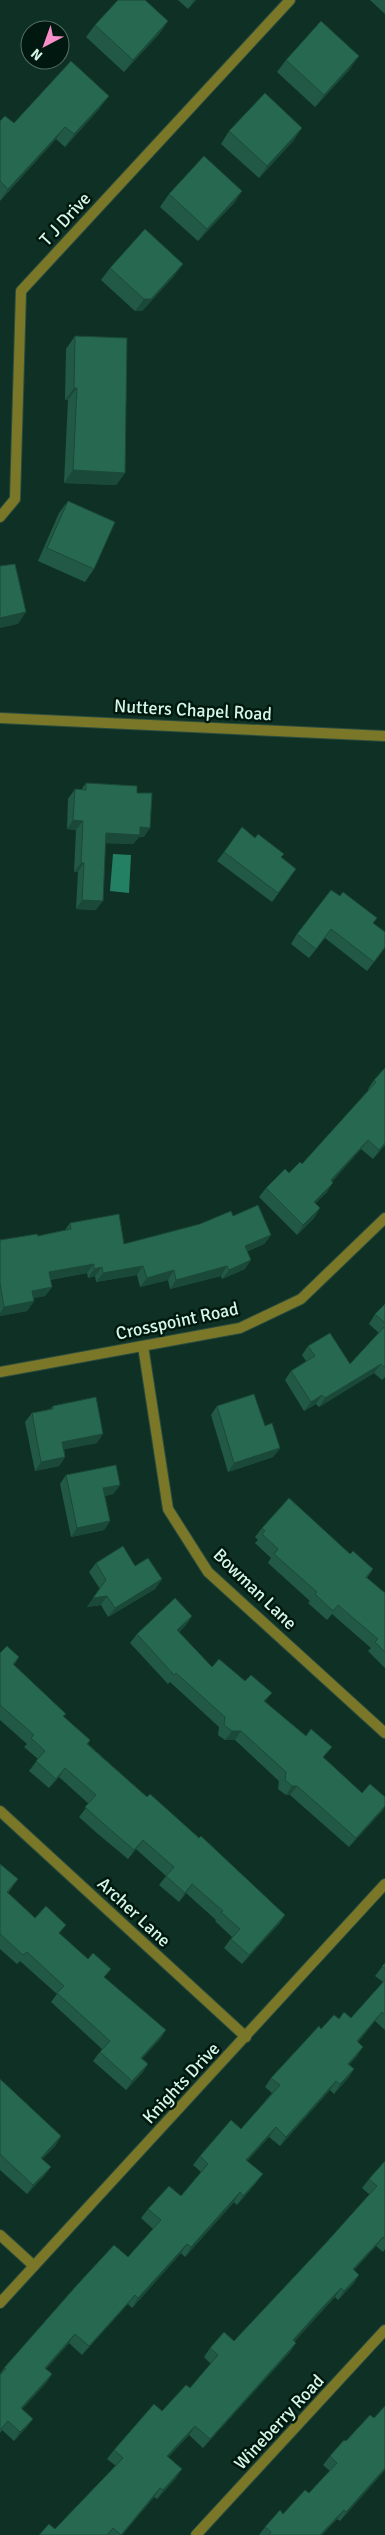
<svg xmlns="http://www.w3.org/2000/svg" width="385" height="2535" viewBox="0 0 385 2535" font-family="Signika,sans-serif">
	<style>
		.water { fill: #248062 }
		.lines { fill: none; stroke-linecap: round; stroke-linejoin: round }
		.minor-casing { stroke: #2b4d40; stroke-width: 12 }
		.minor { stroke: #7a7728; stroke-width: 10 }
		.wall { fill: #225946 }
		.shaded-wall { fill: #1b4939 }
		.building { fill: #276851; stroke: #1b4939 }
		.labels { text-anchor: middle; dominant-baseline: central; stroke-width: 5; stroke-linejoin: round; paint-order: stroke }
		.street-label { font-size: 18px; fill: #d6f6e7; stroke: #00180f }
	</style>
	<rect width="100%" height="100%" fill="#0f3125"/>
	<polygon class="water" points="113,854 131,855 129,893 110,891"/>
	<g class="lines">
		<g class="minor-casing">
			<g id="minor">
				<polyline points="0,517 15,499 21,291 290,0"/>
				<polyline points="0,718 385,736"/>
				<polyline points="143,1346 168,1509 208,1572 385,1733"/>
				<polyline points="0,1372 240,1328 301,1299 385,1218"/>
				<polyline points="0,1811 246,2037"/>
				<polyline points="0,2235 34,2266"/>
				<polyline points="0,2303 385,1884"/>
				<polyline points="196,2535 385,2330"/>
			</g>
		</g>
		<use href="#minor" class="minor"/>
	</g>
	<g class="wall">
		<polygon points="178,0 196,0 188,9"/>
		<polygon points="370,0 385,0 385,14"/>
		<polygon points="168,21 159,34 124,72 86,37 95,25"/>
		<polygon points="286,60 350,69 315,107 277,72"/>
		<polygon points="100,108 65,147 56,139 0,201 0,121 14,123"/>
		<polygon points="229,131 294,140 259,178 221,144"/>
		<polygon points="242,191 234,203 198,241 160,207 169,194"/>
		<polygon points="110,268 174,276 142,311 135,311 101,280"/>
		<polygon points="75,336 125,473 116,485 64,483 68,400 65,400 66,349"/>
		<polygon points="68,501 94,569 85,582 38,561 59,513"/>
		<polygon points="86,783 137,793 144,837 139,837 133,844 105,843 96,910 76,909 78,872 74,872 76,830 67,829 68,799 75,789 81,790"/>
		<polygon points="224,852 281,858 290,878 272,902 217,861"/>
		<polygon points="373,923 385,948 367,971 325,938 309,958 291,944 297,934"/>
		<polygon points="385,1068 385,1145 373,1159 361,1149 332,1181 327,1192 315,1203 320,1208 314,1218 297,1235 259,1197 266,1188 302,1164 369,1090 368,1089 374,1080"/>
		<polygon points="233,1216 271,1235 264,1244 248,1251 245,1269 222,1279 221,1276 170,1289 168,1280 140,1287 137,1275 96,1282 95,1276 88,1278 87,1273 50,1280 52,1287 45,1296 33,1298 34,1301 27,1311 0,1316 0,1240 38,1236 65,1230 70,1223 124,1244"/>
		<polygon points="385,1304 385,1377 382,1380 374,1373 319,1407 316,1404 304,1411 285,1380 291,1371 306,1361 302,1355 308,1346 350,1364 379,1333 369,1324 375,1314"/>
		<polygon points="53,1406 97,1443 64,1449 65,1457 59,1466 35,1471 25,1422 32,1413 50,1409"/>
		<polygon points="217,1406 265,1426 280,1448 273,1457 228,1472 211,1415"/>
		<polygon points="66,1475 120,1485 113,1494 105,1496 110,1521 104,1530 71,1537 60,1484"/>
		<polygon points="262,1528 350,1554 373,1569 367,1578 385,1593 385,1668 368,1651 371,1648 332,1614 327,1620 308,1603 310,1601 268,1563 271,1558 255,1543 258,1540 255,1537"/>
		<polygon points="96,1563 135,1566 162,1579 155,1589 108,1617 101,1605 87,1607 100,1589 89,1572"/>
		<polygon points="192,1616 186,1625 179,1632 212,1667 272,1693 265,1701 324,1758 362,1793 385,1806 383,1810 349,1847 290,1795 286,1795 278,1789 279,1781 235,1740 225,1740 218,1735 219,1727 170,1682 168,1684 130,1643 137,1634"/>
		<polygon points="0,1653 19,1657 14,1665 63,1717 90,1740 88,1744 147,1797 285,1915 279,1924 242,1964 224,1948 232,1937 215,1921 216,1920 186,1893 179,1902 159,1885 166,1876 136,1849 128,1859 98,1834 79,1817 89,1804 59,1777 49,1788 29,1771 38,1759 24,1747 27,1744 0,1720"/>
		<polygon points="0,1864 18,1879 8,1893 35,1918 60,1934 104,1978 166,2030 160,2039 142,2058 148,2064 142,2073 126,2090 93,2061 102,2049 51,2002 57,1994 20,1961 17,1964 0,1949"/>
		<polygon points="385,1963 385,2030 375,2021 358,2042 357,2056 349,2064 354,2069 348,2078 334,2094 330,2090 280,2146 269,2137 247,2161 256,2183 237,2205 234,2202 185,2257 181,2253 132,2308 128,2304 82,2355 69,2343 46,2369 52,2374 46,2383 22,2409 33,2419 26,2428 14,2441 2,2430 0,2433 0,2374 4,2368 128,2257 153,2229 141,2218 148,2209 181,2196 201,2172 193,2165 200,2156 241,2129 272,2093 265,2087 271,2078 321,2029 339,2019 351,2018 383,1982 375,1976"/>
		<polygon points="0,2079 61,2136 55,2146 42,2159 51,2167 44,2176 27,2194 0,2170"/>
		<polygon points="385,2161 385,2249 383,2252 376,2246 354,2270 359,2275 353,2284 338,2300 335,2297 313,2320 294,2341 290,2352 203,2448 189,2435 168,2457 176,2478 157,2499 154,2497 122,2535 39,2535 55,2529 116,2466 107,2459 114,2450 190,2388 211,2364 204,2357 210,2348 234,2341 325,2244 370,2195 362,2188 369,2179"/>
		<polygon points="385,2406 385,2470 340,2521 337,2519 322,2535 259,2535 265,2527 283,2514 309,2493 330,2471 323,2465 330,2456 374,2418"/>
	</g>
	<g class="shaded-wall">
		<polygon points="194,0 196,0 188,9"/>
		<polygon points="168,21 159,34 124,72 133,60"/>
		<polygon points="359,56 350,69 315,107 324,95"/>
		<polygon points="109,96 100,108 65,147 74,134"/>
		<polygon points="65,127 56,139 0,201 8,189"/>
		<polygon points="302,128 294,140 259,178 267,166"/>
		<polygon points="242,191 234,203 198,241 207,229"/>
		<polygon points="183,264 174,276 142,311 135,311 144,299"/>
		<polygon points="74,388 77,388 68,400 65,400"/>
		<polygon points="73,470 125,473 116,485 64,483"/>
		<polygon points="26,612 18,624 0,628 0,618"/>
		<polygon points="73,820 83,821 76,830 67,829"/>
		<polygon points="140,827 150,828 144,837 139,837 133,844 99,843 106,833"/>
		<polygon points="81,863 84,863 78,872 74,872"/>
		<polygon points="82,900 103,901 96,910 76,909"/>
		<polygon points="368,1140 361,1149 325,1190 331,1180"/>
		<polygon points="385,1143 385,1145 373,1159 379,1150"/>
		<polygon points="333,1183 327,1192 308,1211 314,1202"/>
		<polygon points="320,1208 314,1218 297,1235 303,1225"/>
		<polygon points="271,1235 264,1244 239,1255 245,1246"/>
		<polygon points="251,1260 245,1269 222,1279 229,1270"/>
		<polygon points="94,1264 87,1273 42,1281 49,1272"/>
		<polygon points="143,1266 137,1275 96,1282 103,1273"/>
		<polygon points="227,1266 221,1276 170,1289 176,1280"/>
		<polygon points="102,1267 95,1276 88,1278 94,1269"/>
		<polygon points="174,1270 168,1280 140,1287 147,1278"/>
		<polygon points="52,1287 45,1296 26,1300 32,1291"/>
		<polygon points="34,1301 27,1311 0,1316 0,1313 4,1307"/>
		<polygon points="381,1364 374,1373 319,1407 325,1398"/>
		<polygon points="322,1395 316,1404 304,1411 311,1402"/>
		<polygon points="103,1434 97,1443 56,1451 62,1442"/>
		<polygon points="280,1448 273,1457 228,1472 234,1463"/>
		<polygon points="65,1457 59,1466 35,1471 41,1462"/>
		<polygon points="120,1485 113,1494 97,1497 103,1488"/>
		<polygon points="110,1521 104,1530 71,1537 77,1528"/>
		<polygon points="162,1579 155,1589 108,1617 115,1608"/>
		<polygon points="107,1596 101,1605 87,1607 93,1598"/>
		<polygon points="192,1616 186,1625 171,1640 177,1630"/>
		<polygon points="232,1731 241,1731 235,1740 225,1740"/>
		<polygon points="65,1768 59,1777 49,1788 56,1779"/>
		<polygon points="292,1786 297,1786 290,1795 286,1795"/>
		<polygon points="385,1806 383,1810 349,1847 356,1838"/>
		<polygon points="143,1840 136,1849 128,1859 134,1850"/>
		<polygon points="192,1884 186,1893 179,1902 185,1893"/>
		<polygon points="285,1915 279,1924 242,1964 249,1955"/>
		<polygon points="382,2012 375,2021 350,2050 357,2041"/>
		<polygon points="166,2030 160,2039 135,2067 141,2058"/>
		<polygon points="363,2047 357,2056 342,2073 348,2064"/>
		<polygon points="148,2064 142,2073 126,2090 132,2081"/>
		<polygon points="354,2069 348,2078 334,2094 340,2084"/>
		<polygon points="336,2081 330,2090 280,2146 286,2137"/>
		<polygon points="276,2127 269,2137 240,2169 246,2160"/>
		<polygon points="61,2136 55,2146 35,2167 41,2158"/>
		<polygon points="51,2167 44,2176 27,2194 33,2185"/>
		<polygon points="263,2174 256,2183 237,2205 243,2196"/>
		<polygon points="240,2192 234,2202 185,2257 191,2247"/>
		<polygon points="383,2237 376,2246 347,2278 353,2269"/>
		<polygon points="187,2244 181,2253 132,2308 138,2298"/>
		<polygon points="359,2275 353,2284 338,2300 344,2291"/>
		<polygon points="341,2288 335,2297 287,2350 293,2340"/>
		<polygon points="135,2295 128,2304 82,2355 89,2346"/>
		<polygon points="75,2334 69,2343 39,2377 45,2368"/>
		<polygon points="296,2343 290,2352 203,2448 210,2439"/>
		<polygon points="52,2374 46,2383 15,2417 21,2408"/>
		<polygon points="33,2419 26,2428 14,2441 20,2432"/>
		<polygon points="195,2426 189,2435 161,2465 167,2456"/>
		<polygon points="385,2468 385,2470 340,2521 346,2512"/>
		<polygon points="182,2469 176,2478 157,2499 163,2490"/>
		<polygon points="160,2488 154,2497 122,2535 120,2535"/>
		<polygon points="344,2510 337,2519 322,2535 320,2535"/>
	</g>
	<g class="building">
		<polygon points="118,0 145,0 168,21 133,60 95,25"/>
		<polygon points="321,21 359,56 324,95 286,60"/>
		<polygon points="71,61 109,96 74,134 65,127 8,189 0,181 0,121 5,116 14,123"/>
		<polygon points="265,93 302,128 267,166 229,131"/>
		<polygon points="204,156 242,191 207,229 169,194"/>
		<polygon points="145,229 183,264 151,299 144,299 110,268"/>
		<polygon points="75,336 127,338 125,473 73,470 77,388 74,388"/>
		<polygon points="68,501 115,522 94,569 47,548"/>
		<polygon points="15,564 26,612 0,618 0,566"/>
		<polygon points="86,783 137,786 137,793 152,793 150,828 140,827 140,835 106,833 103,901 82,900 84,863 81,863 83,821 73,820 75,789 86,790"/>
		<polygon points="242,827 255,838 258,834 284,854 281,857 296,869 278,893 224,852"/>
		<polygon points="331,890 340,896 343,892 377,918 373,923 385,932 385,947 374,962 331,929 316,949 297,934"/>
		<polygon points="385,1068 385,1143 379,1150 368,1140 331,1180 333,1183 314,1202 320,1208 303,1225 266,1188 285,1169 289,1173 300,1162 302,1164 376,1082 374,1080"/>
		<polygon points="258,1205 271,1235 245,1246 251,1260 229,1270 227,1266 176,1280 174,1270 147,1278 143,1266 103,1273 102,1267 94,1269 94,1264 49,1272 52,1287 32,1291 34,1301 4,1307 0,1283 0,1240 37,1234 38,1236 71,1229 70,1223 119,1214 124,1244 200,1224 231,1211 233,1216"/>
		<polygon points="385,1304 385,1323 375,1314"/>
		<polygon points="385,1326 385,1368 381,1364 325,1398 322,1395 311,1402 291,1371 315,1356 308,1346 330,1333 350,1364"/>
		<polygon points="254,1394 265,1426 272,1423 280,1448 234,1463 217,1406"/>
		<polygon points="96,1397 103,1434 62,1442 65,1457 41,1462 32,1413 53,1409 53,1406"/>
		<polygon points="116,1465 120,1485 103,1488 110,1521 77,1528 66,1475"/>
		<polygon points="289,1498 350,1554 353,1551 373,1569 366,1577 385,1593 385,1652 375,1642 378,1639 338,1605 333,1611 315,1594 317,1592 274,1554 278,1549 262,1534 265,1531 262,1528"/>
		<polygon points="123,1546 135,1566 148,1558 162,1579 115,1608 107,1596 93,1598 106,1580 96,1563"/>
		<polygon points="175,1598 192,1616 177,1630 212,1667 219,1659 245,1681 251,1675 272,1693 264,1701 306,1736 311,1729 332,1747 323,1757 362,1793 370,1784 385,1797 385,1806 356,1838 297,1786 292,1786 285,1780 286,1772 241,1731 232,1731 224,1725 225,1717 176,1673 174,1675 137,1634"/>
		<polygon points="7,1646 19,1657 13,1664 66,1714 63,1716 90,1740 87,1744 147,1797 150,1794 199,1838 201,1836 285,1915 249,1955 231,1939 240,1929 221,1912 223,1911 192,1884 185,1893 166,1876 174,1867 143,1840 134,1850 105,1825 85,1807 96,1795 65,1768 56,1779 36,1761 45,1751 31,1738 34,1735 0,1705 0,1653"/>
		<polygon points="0,1864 18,1879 7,1892 35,1918 46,1906 66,1925 59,1933 88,1959 93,1953 111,1969 104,1977 166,2030 141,2058 148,2064 132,2081 100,2052 110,2041 57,1993 64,1986 27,1952 23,1955 0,1934"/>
		<polygon points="385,1963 385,1969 382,1966"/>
		<polygon points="385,1980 385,2015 382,2012 357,2041 363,2047 348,2064 354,2069 340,2084 336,2081 286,2137 276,2127 246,2160 263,2174 243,2196 240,2192 191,2247 187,2244 138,2298 135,2295 89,2346 75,2334 45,2368 52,2374 21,2408 33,2419 20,2432 8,2421 0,2430 0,2375 6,2369 4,2368 77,2285 114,2245 128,2257 161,2220 148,2209 169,2186 181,2196 208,2164 200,2156 231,2120 241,2129 280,2085 271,2078 319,2026 321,2029 334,2015 339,2019 344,2012 351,2018"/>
		<polygon points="0,2079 61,2136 41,2158 51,2167 33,2185 0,2154"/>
		<polygon points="385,2161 385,2239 383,2237 353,2269 359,2275 344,2291 341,2288 319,2311 293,2340 296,2343 210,2439 195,2426 167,2456 182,2469 163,2490 160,2488 121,2535 113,2528 107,2535 39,2535 49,2524 55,2529 123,2458 114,2450 154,2404 162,2411 186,2385 190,2388 218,2355 210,2348 224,2332 234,2341 325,2244 377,2186 369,2179"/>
		<polygon points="385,2406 385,2468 346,2512 344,2510 320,2535 269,2535 271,2532 265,2527 280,2510 283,2514 305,2490 309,2493 337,2463 330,2456 344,2440 346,2441 370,2415 374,2418"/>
	</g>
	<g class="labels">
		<g class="street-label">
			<text transform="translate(65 219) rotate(-47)">T J Drive</text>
			<text transform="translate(193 710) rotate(3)">Nutters Chapel Road</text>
			<text transform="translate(177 1321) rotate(-12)">Crosspoint Road</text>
			<text transform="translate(255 1589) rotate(44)">Bowman Lane</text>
			<text transform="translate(134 1912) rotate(43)">Archer Lane</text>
			<text transform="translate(181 2083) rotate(-47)">Knights Drive</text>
			<text transform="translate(279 2422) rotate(-47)">Wineberry Road</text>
		</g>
	</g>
	<g transform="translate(45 45) rotate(221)"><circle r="24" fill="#00180f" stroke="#567165"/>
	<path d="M0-4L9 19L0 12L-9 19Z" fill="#f98fc9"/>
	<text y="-8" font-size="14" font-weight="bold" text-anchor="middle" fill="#d6f6e7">N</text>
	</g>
</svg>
